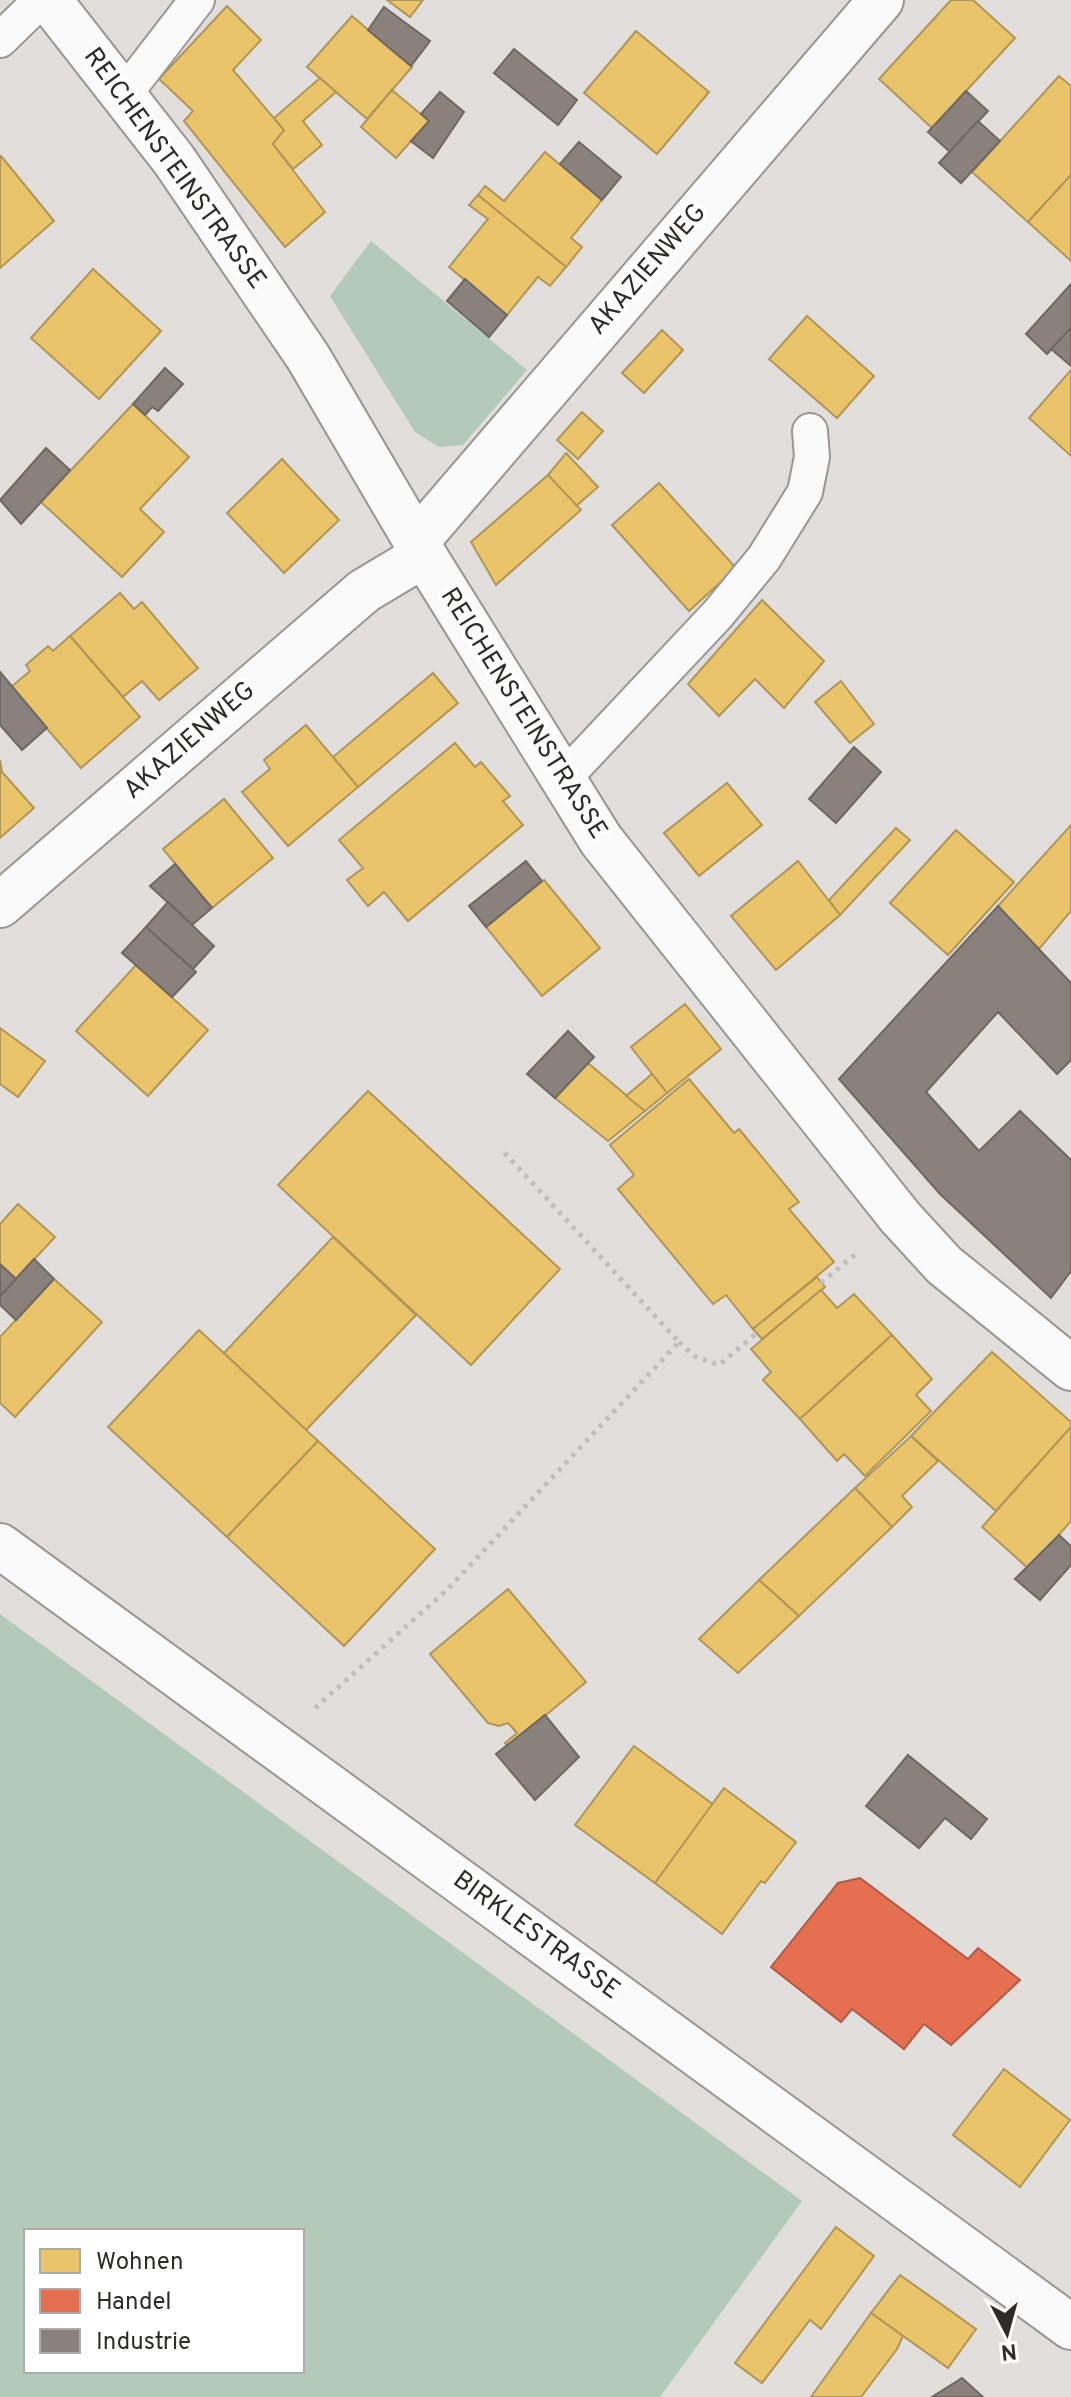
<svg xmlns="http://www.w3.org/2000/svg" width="1071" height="2397" viewBox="0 0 1071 2397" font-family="Overpass,sans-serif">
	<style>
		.green { fill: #b3c9ba; fill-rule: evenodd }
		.homes { fill: #e9c46a; stroke: #b19657; stroke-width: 2 }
		.shops { fill: #e76f51; stroke: #af5b45; stroke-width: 2 }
		.industry { fill: #8a817c; stroke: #6e6863; stroke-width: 2 }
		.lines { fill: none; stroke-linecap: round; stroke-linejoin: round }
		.lane-casing { stroke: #989696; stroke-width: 38 }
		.street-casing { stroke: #989696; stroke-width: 48 }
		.secondary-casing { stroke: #989696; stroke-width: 48 }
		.path { stroke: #bfbfbe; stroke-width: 5; stroke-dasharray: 4 6; stroke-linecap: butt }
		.lane { stroke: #fafafa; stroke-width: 34 }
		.street { stroke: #fafafa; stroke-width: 44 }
		.secondary { stroke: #fafafa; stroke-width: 44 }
		.labels { text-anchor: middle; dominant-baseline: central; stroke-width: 8; stroke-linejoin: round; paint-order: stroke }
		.street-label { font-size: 26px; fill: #2d2c2a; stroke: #fff }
	</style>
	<rect width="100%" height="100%" fill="#e1dedc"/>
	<g class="green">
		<polygon points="371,241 527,370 463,445 439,447 415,432 330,296"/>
		<path d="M0,1614L802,2201L660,2397H0ZM302,2231V2371H26V2231Z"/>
	</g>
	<g class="homes">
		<polygon points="387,0 423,0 410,17"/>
		<polygon points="951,0 973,0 1015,38 932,128 879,79"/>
		<polygon points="227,6 261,40 233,70 284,130 273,144 325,212 285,247 184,121 193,111 159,79"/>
		<polygon points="352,16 412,67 367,119 307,67"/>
		<polygon points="636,31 709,92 657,154 584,93"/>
		<polygon points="1059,76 1071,86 1071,175 1028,222 972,172"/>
		<polygon points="320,78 336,92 303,121 322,145 293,169 273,144 284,130 274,118"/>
		<polygon points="392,90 429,121 396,158 361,127"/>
		<polygon points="545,152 602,200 571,238 582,247 566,267 478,195 485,186 504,201"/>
		<polygon points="1,156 54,221 0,268 0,157"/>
		<polygon points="1071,175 1071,261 1028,222"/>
		<polygon points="478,195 566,267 550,286 538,277 507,315 449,267 488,219 469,205"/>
		<polygon points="93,269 161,331 99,399 31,338"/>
		<polygon points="807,316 874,376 837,418 769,359"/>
		<polygon points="662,330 683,350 644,393 622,373"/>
		<polygon points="1071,370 1071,456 1029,418"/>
		<polygon points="133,404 189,457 140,509 164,532 122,577 41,502"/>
		<polygon points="582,412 603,431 578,459 557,440"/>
		<polygon points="566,453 598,487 576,506 548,475"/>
		<polygon points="282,459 339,520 284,573 227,513"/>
		<polygon points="548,475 581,510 496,585 471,542"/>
		<polygon points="659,483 736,568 689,611 612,525"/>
		<polygon points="120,593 134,609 142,602 198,668 159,700 142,681 123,697 70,636"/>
		<polygon points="762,600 824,661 784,708 755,679 719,716 688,684"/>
		<polygon points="70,636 140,717 81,768 11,687 30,671 26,665 48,646 53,651"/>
		<polygon points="433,673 458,703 358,787 333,757"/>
		<polygon points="841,681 874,724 850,743 815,702"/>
		<polygon points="306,725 358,787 288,846 242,792 270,769 264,760"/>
		<polygon points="455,743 475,767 481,762 510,796 503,801 523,825 408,921 384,892 368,906 347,880 363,868 339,840"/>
		<polygon points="0,760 2,772 34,808 0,838"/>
		<polygon points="727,783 762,825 699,876 664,833"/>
		<polygon points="224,799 273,858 212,908 163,849"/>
		<polygon points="1071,825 1071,911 1039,949 998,906"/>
		<polygon points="896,828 910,840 840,915 829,900"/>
		<polygon points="956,830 1014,882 948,955 890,903"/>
		<polygon points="798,861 840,915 776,970 731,916"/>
		<polygon points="544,880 600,948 542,996 486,927"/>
		<polygon points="136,965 208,1030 148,1096 76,1031"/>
		<polygon points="685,1004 721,1049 667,1093 631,1047"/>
		<polygon points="0,1028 45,1061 18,1097 0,1084"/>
		<polygon points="588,1063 645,1111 608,1141 555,1098"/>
		<polygon points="652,1074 667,1093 645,1111 626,1096"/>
		<polygon points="689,1079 734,1133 739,1129 799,1202 789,1209 834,1262 753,1329 726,1295 713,1304 618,1189 634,1175 610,1145"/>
		<polygon points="368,1091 560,1269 471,1365 278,1185"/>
		<polygon points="18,1204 55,1237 16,1279 0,1264 0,1224"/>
		<polygon points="333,1237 416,1315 306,1430 224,1353"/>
		<polygon points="817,1277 825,1287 762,1339 753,1329"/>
		<polygon points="54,1279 102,1322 15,1417 0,1403 0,1337"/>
		<polygon points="821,1290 837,1308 854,1294 892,1335 800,1419 763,1380 771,1372 751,1349"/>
		<polygon points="199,1330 318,1441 227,1537 108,1427"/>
		<polygon points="892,1335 932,1379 916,1395 931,1411 865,1476 844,1454 837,1461 800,1419"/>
		<polygon points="992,1352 1071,1422 1071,1427 996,1511 911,1436"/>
		<polygon points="1071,1427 1071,1521 1029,1569 982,1527"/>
		<polygon points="911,1436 938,1461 902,1496 912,1507 892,1527 855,1488"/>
		<polygon points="318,1441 435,1549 344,1646 227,1537"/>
		<polygon points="855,1488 892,1527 799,1616 759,1580"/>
		<polygon points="759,1580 799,1616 738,1673 699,1639"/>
		<polygon points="508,1589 586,1682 508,1746 505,1743 517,1733 508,1723 499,1726 488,1723 430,1654"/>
		<polygon points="634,1746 714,1805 655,1883 575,1825"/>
		<polygon points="724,1788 796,1842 765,1883 761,1881 722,1934 655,1883"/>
		<polygon points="1004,2069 1070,2120 1020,2187 953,2135"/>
		<polygon points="836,2227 874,2256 821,2329 810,2320 762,2383 735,2363"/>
		<polygon points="900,2275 976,2329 948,2368 871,2313"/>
		<polygon points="871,2313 903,2336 897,2349 861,2397 811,2397"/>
	</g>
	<polygon class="shops" points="860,1878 968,1959 978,1948 1020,1980 951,2045 924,2024 904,2049 852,2009 841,2022 771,1967 838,1883"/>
	<g class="industry">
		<polygon points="384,7 430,41 411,66 368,30"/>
		<polygon points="514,49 577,100 558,125 494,73"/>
		<polygon points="966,91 988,111 950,152 928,132"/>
		<polygon points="440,92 464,112 433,158 411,141 429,121 421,114"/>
		<polygon points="978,121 1000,141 961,183 939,163"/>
		<polygon points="579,142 621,177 602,200 560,164"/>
		<polygon points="465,279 507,315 489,337 447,301"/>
		<polygon points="1071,284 1071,328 1047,354 1026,334"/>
		<polygon points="1071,328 1071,366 1051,349"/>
		<polygon points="165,368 183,384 158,411 152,407 145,415 133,404"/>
		<polygon points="46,448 70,470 21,524 0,500"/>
		<polygon points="0,672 47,728 22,750 0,725"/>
		<polygon points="854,747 881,772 836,823 809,799"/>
		<polygon points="526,861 542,881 486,927 469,906"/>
		<polygon points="175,864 212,908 192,925 150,886"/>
		<polygon points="168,902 214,946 193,969 146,927"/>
		<polygon points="998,906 1071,983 1071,1060 1057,1074 998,1012 926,1092 979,1151 1020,1111 1071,1160 1071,1271 1051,1298 940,1194 839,1079"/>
		<polygon points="146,927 196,972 172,997 122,953"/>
		<polygon points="568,1031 594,1057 555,1098 527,1074"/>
		<polygon points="34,1259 54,1279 16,1320 0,1305 0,1296"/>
		<polygon points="0,1264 16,1279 0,1296"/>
		<polygon points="1059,1535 1071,1546 1071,1565 1040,1600 1015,1579"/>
		<polygon points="545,1715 579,1757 535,1800 496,1754"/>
		<polygon points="908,1755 987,1819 971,1839 945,1818 919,1848 866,1806"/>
		<polygon points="962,2378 983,2397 932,2397"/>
	</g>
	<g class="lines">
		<g class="lane-casing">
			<g id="lane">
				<polyline points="0,40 41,0"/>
				<polyline points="123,96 197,0"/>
				<polyline points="563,779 718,614 764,558 805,492 812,457 810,431"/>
			</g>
		</g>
		<g class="street-casing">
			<g id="street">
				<polyline points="49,0 174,160 308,357 424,555 601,840 900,1217 944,1265 1071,1368"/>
				<polyline points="416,542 881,0"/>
				<polyline points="0,905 364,591 424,555"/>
			</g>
		</g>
		<g class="secondary-casing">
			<polyline id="secondary" points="0,1546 1071,2327"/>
		</g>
		<g class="path">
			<polyline points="821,1283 857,1253"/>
			<polyline points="679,1342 694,1356 719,1365 757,1333"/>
			<polyline points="315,1708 448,1589 679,1342 501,1149"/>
		</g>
		<use href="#lane" class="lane"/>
		<use href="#street" class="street"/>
		<use href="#secondary" class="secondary"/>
	</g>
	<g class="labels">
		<g class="street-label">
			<text transform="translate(174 169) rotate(54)">REICHENSTEINSTRASSE</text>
			<text transform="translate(648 270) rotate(-49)">AKAZIENWEG</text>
			<text transform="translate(523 714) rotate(58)">REICHENSTEINSTRASSE</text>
			<text transform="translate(190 741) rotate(-41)">AKAZIENWEG</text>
			<text transform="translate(536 1936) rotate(36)">BIRKLESTRASSE</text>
		</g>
	</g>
	<rect x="24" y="2229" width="280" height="144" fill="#ffffff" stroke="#ababaa" stroke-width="2"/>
	<rect x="40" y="2249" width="40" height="24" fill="#e9c46a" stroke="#ababaa" stroke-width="2"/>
	<text x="96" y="2269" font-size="24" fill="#2d2c2a">Wohnen</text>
	<rect x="40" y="2289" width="40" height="24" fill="#e76f51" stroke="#ababaa" stroke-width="2"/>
	<text x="96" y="2309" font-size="24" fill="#2d2c2a">Handel</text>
	<rect x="40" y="2329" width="40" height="24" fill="#8a817c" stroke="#ababaa" stroke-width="2"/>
	<text x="96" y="2349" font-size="24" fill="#2d2c2a">Industrie</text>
	<g transform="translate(1007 2333) rotate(174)" stroke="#ffffff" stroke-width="6" paint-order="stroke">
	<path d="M0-6L14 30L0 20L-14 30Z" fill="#2d2c2a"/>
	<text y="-12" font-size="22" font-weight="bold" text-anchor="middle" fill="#2d2c2a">N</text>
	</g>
</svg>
